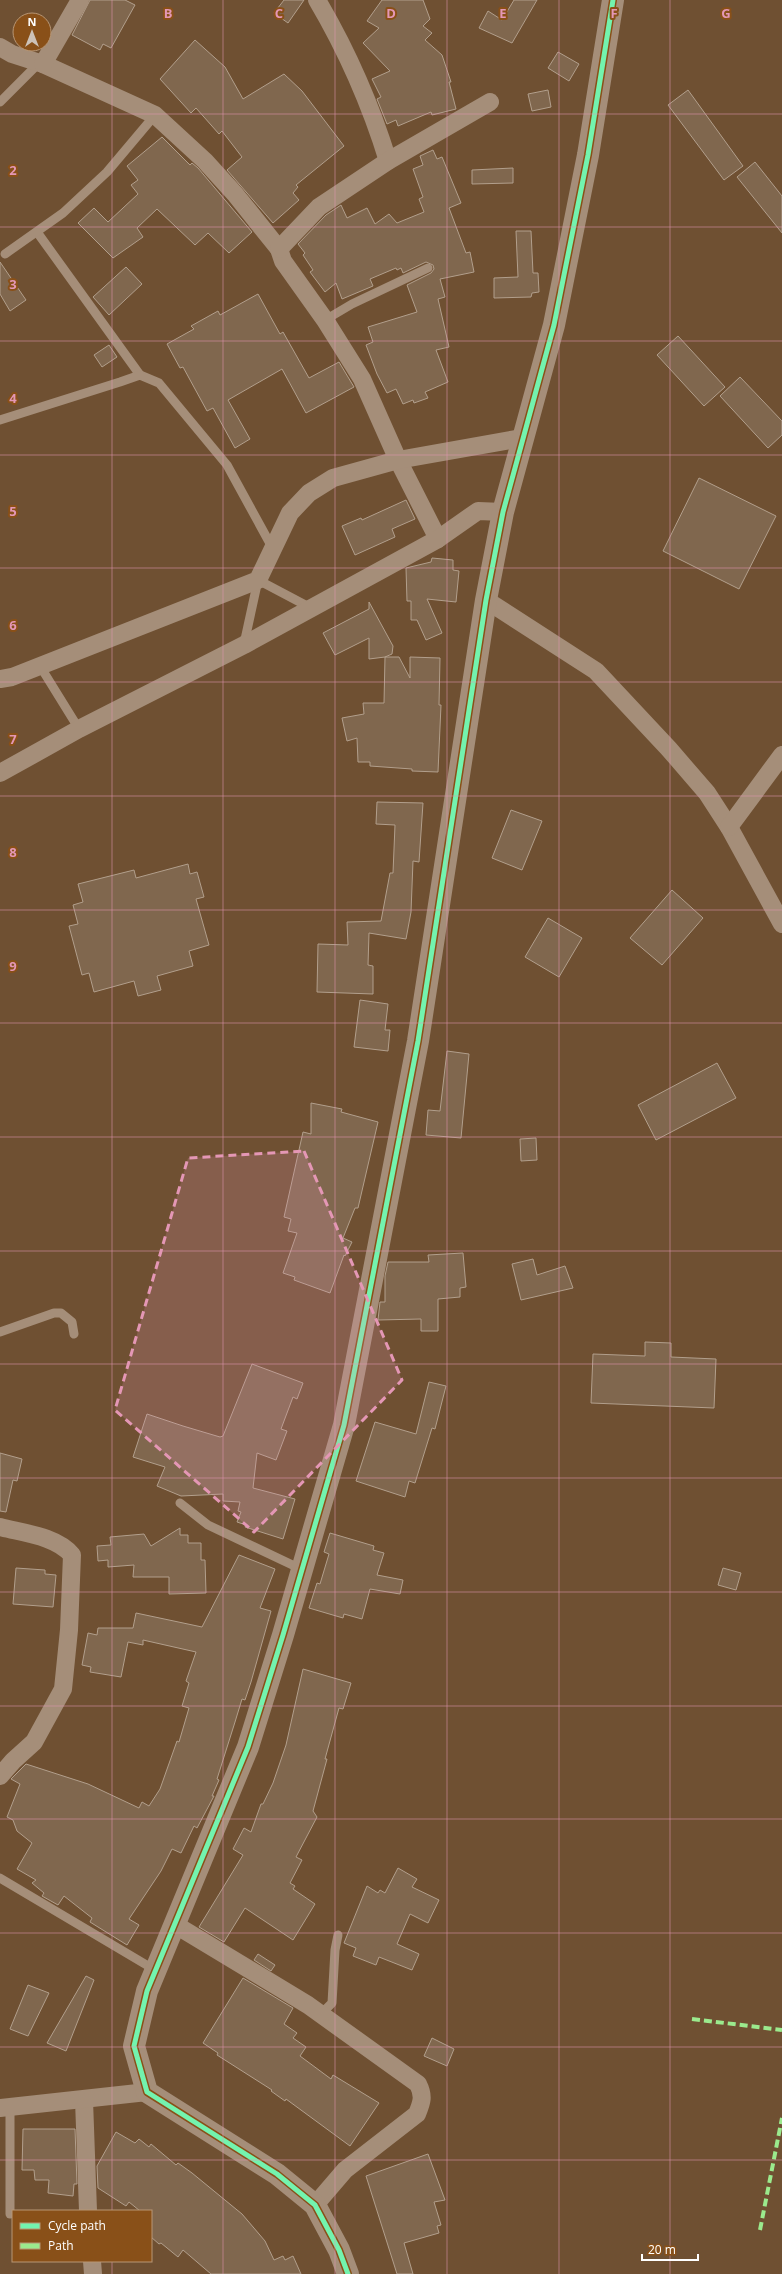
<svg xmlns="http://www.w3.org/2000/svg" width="782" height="2274" viewBox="0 0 782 2274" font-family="'Open Sans',sans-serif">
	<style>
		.building { fill: #80674e; stroke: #b29f8c }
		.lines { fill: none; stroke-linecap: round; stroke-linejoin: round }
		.service { stroke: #a58e79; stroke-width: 9 }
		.minor { stroke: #a58e79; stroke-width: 18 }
		.tertiary { stroke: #a58e79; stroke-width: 22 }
		.quiet { stroke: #9bea8d; stroke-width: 4; stroke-dasharray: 8 4; stroke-linecap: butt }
		.cycleway-casing { stroke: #895018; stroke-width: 8 }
		.cycleway { stroke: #73f3ae; stroke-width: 5 }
		.marked { fill: #e497b5; fill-opacity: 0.2; stroke: #e497b5; stroke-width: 3; stroke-dasharray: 8 5; stroke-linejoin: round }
		.grid { fill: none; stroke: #e497b5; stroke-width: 1; stroke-opacity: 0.55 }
		.grid-label { font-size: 13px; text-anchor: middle; font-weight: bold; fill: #e497b5; stroke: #895018; stroke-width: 4; stroke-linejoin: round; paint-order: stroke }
	</style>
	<rect width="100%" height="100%" fill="#6f5032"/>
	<g class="building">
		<polygon points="90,0 125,0 135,5 111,48 103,44 100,50 72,35"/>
		<polygon points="284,0 304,0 288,23 274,13"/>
		<polygon points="382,0 423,0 430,19 423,26 432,33 425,40 442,55 451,82 449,82 456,109 432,115 431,112 398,126 396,120 387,124 377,99 381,97 372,79 390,71 363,43 379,28 367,21"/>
		<polygon points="514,0 537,0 512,43 479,28 488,11 502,20"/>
		<polygon points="195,40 225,67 243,99 284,74 302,91 344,146 296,185 298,187 293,193 299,200 273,223 227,170 242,157 222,131 219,134 196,108 191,113 160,79"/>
		<polygon points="558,52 579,64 569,81 548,68"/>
		<polygon points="548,90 551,107 532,111 528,94"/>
		<polygon points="688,90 743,166 724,180 668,105"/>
		<polygon points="162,137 190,165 192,163 198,168 252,232 229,253 208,233 195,245 157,209 137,228 143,237 113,258 78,223 94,208 108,222 138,194 131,185 138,180 127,166"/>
		<polygon points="433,150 437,159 442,157 461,203 449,208 466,253 470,252 474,272 440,279 445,297 438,299 449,347 436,350 448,382 425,392 428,398 414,403 413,400 403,404 396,389 387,393 377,374 366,345 373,342 368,327 417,312 407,285 431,273 434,269 433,265 426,262 403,273 401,268 397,270 396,268 370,279 373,286 342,299 336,283 325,292 310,272 313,270 303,255 305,253 298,244 326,215 341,205 347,218 367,208 375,224 389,214 397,223 424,212 419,199 423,197 413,169 423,165 420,156"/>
		<polygon points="755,162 782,196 782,233 737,177"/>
		<polygon points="513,168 513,183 472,184 472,170"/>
		<polygon points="516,231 531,231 533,273 538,273 539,292 532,293 531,297 494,298 494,278 518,277"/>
		<polygon points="0,262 26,300 10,311 0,294"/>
		<polygon points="126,267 142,284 109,315 93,297"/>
		<polygon points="258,294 280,334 283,332 309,378 339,362 354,387 306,413 282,369 228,400 250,439 235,448 213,408 207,411 183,367 180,368 167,344 194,329 191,326 218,311 220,315"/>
		<polygon points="678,336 725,387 704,406 657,355"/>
		<polygon points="109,345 117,357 102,367 94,355"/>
		<polygon points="740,377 782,421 782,435 768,448 720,396"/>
		<polygon points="699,478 776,516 739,589 663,551"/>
		<polygon points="406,500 415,519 392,529 395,537 355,555 342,526 361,518 362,520"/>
		<polygon points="432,558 453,560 453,570 459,571 456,602 427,599 442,633 426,640 417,620 411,620 411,601 407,601 406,568 431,562"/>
		<polygon points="369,602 393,646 392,654 385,657 399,657 410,678 410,657 440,658 439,705 441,705 438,772 412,771 412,769 370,766 370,762 358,762 357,738 347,741 342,718 364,714 363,703 384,703 385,657 369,659 369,638 335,655 323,633 369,609"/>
		<polygon points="377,802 423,803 419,862 413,861 411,912 406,939 369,933 368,965 373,966 373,994 317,992 318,944 348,945 347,922 381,921 390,873 393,873 395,825 376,824"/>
		<polygon points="511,810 542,821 522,870 492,858"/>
		<polygon points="188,864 190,874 197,872 204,897 196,899 209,945 189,951 193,966 157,976 161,990 138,996 134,981 94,992 89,973 82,975 69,926 78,924 73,905 83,902 78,884 134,870 136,878"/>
		<polygon points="672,890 703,918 662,965 630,938"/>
		<polygon points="548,918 582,938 559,977 525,957"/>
		<polygon points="360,1000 388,1004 385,1030 390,1030 388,1051 354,1047"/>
		<polygon points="447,1051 469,1054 461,1138 426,1135 428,1110 440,1111"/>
		<polygon points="717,1063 736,1098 656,1140 638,1105"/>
		<polygon points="311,1103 342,1109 341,1112 378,1122 358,1208 355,1208 343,1238 352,1242 345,1256 344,1255 330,1293 294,1280 295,1277 283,1273 297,1233 288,1231 291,1219 284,1217 303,1132 311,1134"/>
		<polygon points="536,1138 537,1160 521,1161 520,1139"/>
		<polygon points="463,1253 466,1287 460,1288 460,1297 438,1299 438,1331 421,1331 421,1319 378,1320 380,1302 385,1302 385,1276 388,1262 429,1262 428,1255"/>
		<polygon points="533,1259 537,1275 565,1266 573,1288 521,1300 512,1264"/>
		<polygon points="645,1342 671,1343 671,1357 716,1359 714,1408 591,1403 593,1354 645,1356"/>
		<polygon points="252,1364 303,1383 297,1399 293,1397 281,1429 287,1431 276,1460 257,1453 253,1488 295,1499 283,1539 245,1527 246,1525 237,1522 241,1512 238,1511 240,1502 223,1501 223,1494 181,1496 157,1486 165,1467 133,1457 147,1414 183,1426 220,1437 223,1436"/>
		<polygon points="429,1382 446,1386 435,1429 432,1428 415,1483 409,1481 405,1497 356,1481 375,1422 416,1434"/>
		<polygon points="0,1453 22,1459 17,1481 13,1480 6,1512 0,1511"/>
		<polygon points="180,1528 180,1535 188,1535 188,1543 201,1543 201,1560 205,1560 206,1593 169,1594 169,1577 133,1577 134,1565 108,1567 108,1560 98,1561 97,1546 111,1545 110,1537 144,1534 151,1546"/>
		<polygon points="330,1533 374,1546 373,1550 384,1553 377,1575 403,1580 400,1594 370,1589 362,1619 344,1614 343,1618 309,1608 317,1583 320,1584 329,1554 324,1552"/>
		<polygon points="239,1555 275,1569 260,1608 271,1611 251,1682 245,1700 242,1699 235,1722 217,1779 219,1780 212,1796 214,1796 197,1828 194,1826 181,1853 172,1849 161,1871 129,1919 139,1925 127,1945 90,1922 92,1918 64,1896 58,1905 42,1896 44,1893 32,1883 36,1880 17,1869 32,1843 17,1831 13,1820 7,1817 20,1784 11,1779 26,1764 88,1784 139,1808 142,1802 149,1806 160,1789 177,1741 179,1742 189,1708 182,1706 189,1683 186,1681 196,1652 143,1640 143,1645 128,1642 121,1677 90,1672 91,1667 82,1665 88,1633 97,1635 98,1628 133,1628 136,1613 202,1627"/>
		<polygon points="16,1568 45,1570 45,1574 56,1575 53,1607 13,1604"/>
		<polygon points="723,1568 741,1573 736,1590 718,1585"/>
		<polygon points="303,1669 351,1683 343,1709 339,1708 325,1759 327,1759 313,1811 317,1817 296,1857 302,1860 290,1883 295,1886 293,1889 315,1904 293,1940 245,1908 224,1942 199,1927 243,1855 233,1849 244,1828 251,1832 261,1804 263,1804 273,1783 286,1745"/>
		<polygon points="398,1868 417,1879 412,1887 439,1900 428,1923 410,1914 397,1944 419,1954 412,1970 379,1957 376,1965 353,1956 356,1948 344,1943 367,1886 378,1893 380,1890 385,1893"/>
		<polygon points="258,1954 275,1965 271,1971 254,1960"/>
		<polygon points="86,1976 94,1980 66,2051 47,2043"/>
		<polygon points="243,1978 293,2008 284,2024 297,2033 293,2038 306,2047 300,2056 331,2079 333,2075 379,2103 350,2146 286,2099 285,2101 271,2091 272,2090 217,2055 218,2053 203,2043"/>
		<polygon points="28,1985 49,1993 28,2036 10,2029"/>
		<polygon points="432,2038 454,2049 447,2066 424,2056"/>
		<polygon points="23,2129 75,2129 77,2184 74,2184 73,2196 48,2193 49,2180 35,2180 34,2170 22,2170"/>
		<polygon points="116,2132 135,2143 139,2139 149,2147 151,2144 176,2165 178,2163 192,2173 242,2214 265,2241 274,2260 283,2256 285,2260 293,2256 301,2274 211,2274 183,2250 178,2257 161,2243 159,2244 151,2237 151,2211 140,2211 129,2202 126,2206 98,2188 97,2166"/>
		<polygon points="428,2154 445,2200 434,2202 441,2225 437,2226 439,2233 404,2243 413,2274 397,2274 366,2176"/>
	</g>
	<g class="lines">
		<g class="service">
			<polyline points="0,102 39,63"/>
			<polyline points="37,232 140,375"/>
			<polyline points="5,254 63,213 107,172 155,115"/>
			<polyline points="325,320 352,304 428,268"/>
			<polyline points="0,420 120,382 140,375 159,383 227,465 273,549"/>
			<polyline points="244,644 258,580 311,608"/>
			<polyline points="40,666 79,729"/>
			<polyline points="0,1332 54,1313 61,1313 72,1322 74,1334"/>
			<polyline points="180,1503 208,1525 303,1570"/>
			<polyline points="0,1878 155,1970"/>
			<polyline points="321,2014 332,2003 335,1950 338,1935"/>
			<polyline points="10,2107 10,2214"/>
		</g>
		<g class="minor">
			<path d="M317,0C346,49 371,106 388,161"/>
			<polyline points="0,47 12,54 43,64 155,115 205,161 235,194 279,249 283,261 325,320 362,379 398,460 438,539"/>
			<polyline points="43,64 80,0"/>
			<polyline points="279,249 319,207 388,161 490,102"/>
			<polyline points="486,600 596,671 669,749 707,793 729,827 782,924"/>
			<polyline points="0,679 12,677 258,580 290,513 309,493 333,478 398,460 522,438"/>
			<polyline points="0,773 79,729 244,645 438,539 478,511 503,512"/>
			<polyline points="729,827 782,755"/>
			<path d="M0,1527C23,1533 56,1536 72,1555L69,1630L63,1689L34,1742L13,1761L0,1776"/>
			<path d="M174,1924L308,2005L418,2084C424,2096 422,2102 417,2114L345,2170L315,2205"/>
			<polyline points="84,2100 88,2211"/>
			<polyline points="0,2108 147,2092"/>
			<polyline points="92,2261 93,2274"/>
		</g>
		<polyline class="tertiary" points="348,2274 339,2250 315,2205 277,2174 147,2092 134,2046 147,1991 248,1747 283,1635 344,1425 418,1041 486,600 503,512 554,325 588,155 613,0"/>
		<g class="quiet">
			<polyline points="692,2019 782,2030"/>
			<polyline points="760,2230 782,2118"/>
		</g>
		<g class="cycleway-casing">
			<polyline id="cycleway" points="348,2274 339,2250 315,2205 277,2174 147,2092 134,2046 147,1991 248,1747 283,1635 344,1425 418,1041 486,600 503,512 554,325 588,155 613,0"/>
		</g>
		<use href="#cycleway" class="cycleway"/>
	</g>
	<path class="marked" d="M304,1151L402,1380L254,1532L115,1410L188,1158Z"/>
	<path class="grid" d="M112,0V2211M223,0V2274M335,0V2274M447,0V2274M559,0V2274M670,0V2274M0,114H782M0,227H782M0,341H782M0,455H782M0,568H782M0,682H782M0,796H782M0,910H782M0,1023H782M0,1137H782M0,1251H782M0,1364H782M0,1478H782M0,1592H782M0,1706H782M0,1819H782M0,1933H782M0,2047H782M0,2160H782M112,2261V2274"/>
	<g class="grid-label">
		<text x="168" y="18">B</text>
		<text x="279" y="18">C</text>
		<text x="391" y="18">D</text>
		<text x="503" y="18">E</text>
		<text x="614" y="18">F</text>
		<text x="726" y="18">G</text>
		<text x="13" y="175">2</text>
		<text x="13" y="289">3</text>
		<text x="13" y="403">4</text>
		<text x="13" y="516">5</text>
		<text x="13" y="630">6</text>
		<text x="13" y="744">7</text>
		<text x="13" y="857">8</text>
		<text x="13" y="971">9</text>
	</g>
	<rect x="12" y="2210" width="140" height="52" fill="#895018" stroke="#b89674"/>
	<rect x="20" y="2223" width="20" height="6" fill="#73f3ae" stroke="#b89674"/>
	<text x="48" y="2230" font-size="12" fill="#ffffff">Cycle path</text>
	<rect x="20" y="2243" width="20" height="6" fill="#9bea8d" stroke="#b89674"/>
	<text x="48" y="2250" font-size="12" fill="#ffffff">Path</text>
	<g transform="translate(32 32)"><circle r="19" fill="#895018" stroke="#b89674"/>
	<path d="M0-3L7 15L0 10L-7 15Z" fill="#cdc2b7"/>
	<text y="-6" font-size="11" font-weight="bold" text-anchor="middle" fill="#ffffff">N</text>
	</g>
	<path d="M642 2254v6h56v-6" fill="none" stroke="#ffffff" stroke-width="2"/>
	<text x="648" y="2254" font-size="12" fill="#ffffff" stroke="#895018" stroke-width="3" paint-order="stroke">20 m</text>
</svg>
